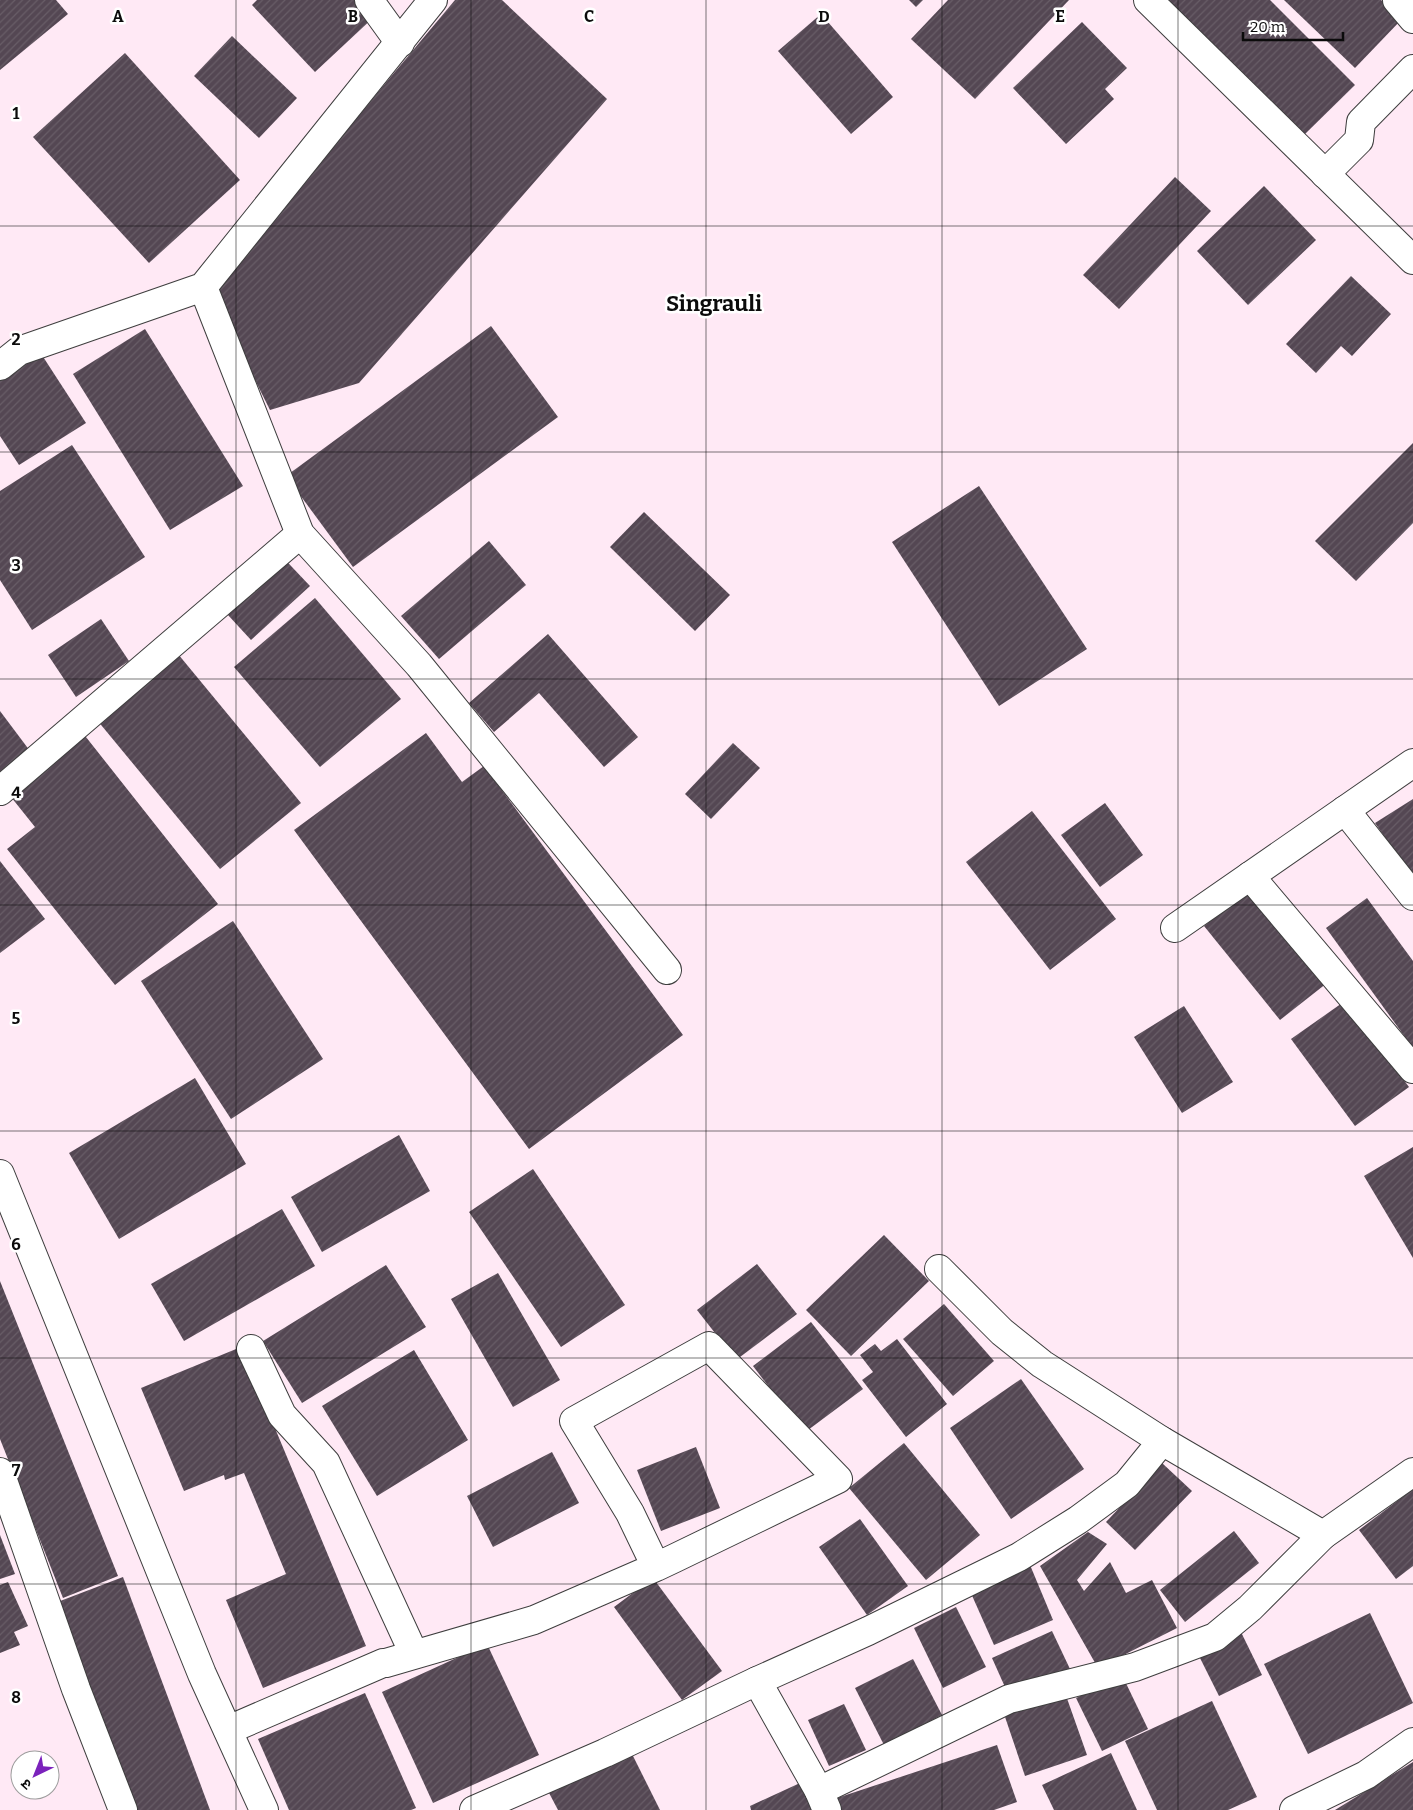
<svg xmlns="http://www.w3.org/2000/svg" width="1413" height="1810" viewBox="0 0 1413 1810" font-family="Bitter,'Noto Sans Devanagari',serif">
	<style>
		.building { fill: url(#building-hatch) }
		.lines { fill: none; stroke-linecap: round; stroke-linejoin: round }
		.minor-casing { stroke: #3e3e3e; stroke-width: 30 }
		.minor { stroke: #fff; stroke-width: 28 }
		.grid { fill: none; stroke: #0b0b0b; stroke-width: 1; stroke-opacity: 0.55 }
		.labels { text-anchor: middle; dominant-baseline: central; stroke-width: 5; stroke-linejoin: round; paint-order: stroke }
		.town-label { font-size: 22px; font-weight: bold; fill: #0b0b0b; stroke: #fff }
		.grid-label { font-size: 16px; text-anchor: middle; font-weight: bold; fill: #0b0b0b; stroke: #fff; stroke-width: 5; stroke-linejoin: round; paint-order: stroke }
	</style>
	<defs>
		<pattern id="building-hatch" width="6" height="6" patternUnits="userSpaceOnUse" patternTransform="scale(1.25)"><rect width="6" height="6" fill="#544753"/><path d="M-1 1l2-2M0 6l6-6M5 7l2-2" fill="none" stroke="#685d67"/></pattern>
	</defs>
	<rect width="100%" height="100%" fill="#ffe9f5"/>
	<g class="building">
		<polygon points="0,0 56,0 68,14 0,70"/>
		<polygon points="257,0 360,0 375,16 315,72 252,5"/>
		<polygon points="455,0 502,0 607,99 359,383 270,410 211,292"/>
		<polygon points="909,0 923,0 916,7"/>
		<polygon points="948,0 1069,0 975,99 911,39"/>
		<polygon points="1168,0 1270,0 1355,85 1304,135"/>
		<polygon points="1284,0 1381,0 1402,19 1355,68"/>
		<polygon points="821,14 893,97 851,134 778,51"/>
		<polygon points="1082,22 1127,68 1105,89 1114,99 1066,144 1013,88"/>
		<polygon points="232,36 297,98 259,138 194,76"/>
		<polygon points="125,53 240,180 149,263 33,137"/>
		<polygon points="1175,177 1211,211 1119,309 1083,275"/>
		<polygon points="1264,186 1316,240 1248,305 1197,251"/>
		<polygon points="1351,276 1391,314 1352,356 1341,346 1316,373 1286,344"/>
		<polygon points="491,326 558,417 353,567 286,476"/>
		<polygon points="145,329 243,486 170,530 73,374"/>
		<polygon points="38,349 86,423 19,465 0,436 0,374"/>
		<polygon points="1413,443 1413,523 1356,581 1315,541"/>
		<polygon points="72,445 145,557 32,630 0,580 0,491"/>
		<polygon points="979,486 1087,649 999,706 892,542"/>
		<polygon points="644,512 730,595 695,631 610,547"/>
		<polygon points="489,541 526,585 439,659 401,616"/>
		<polygon points="274,548 310,586 251,640 216,602"/>
		<polygon points="315,598 401,699 320,767 234,667"/>
		<polygon points="101,619 129,661 76,697 48,655"/>
		<polygon points="548,634 638,737 604,767 539,693 494,732 469,703"/>
		<polygon points="178,654 301,803 220,869 97,720"/>
		<polygon points="0,711 33,755 0,780"/>
		<polygon points="82,732 218,904 115,985 7,849 35,827 7,792"/>
		<polygon points="426,733 462,782 484,766 683,1035 529,1149 294,830"/>
		<polygon points="733,743 760,768 711,819 685,794"/>
		<polygon points="1413,799 1413,878 1375,823"/>
		<polygon points="1105,803 1143,855 1100,887 1061,835"/>
		<polygon points="1032,811 1116,919 1050,970 966,862"/>
		<polygon points="0,861 45,919 0,953"/>
		<polygon points="1251,888 1327,983 1280,1020 1204,926"/>
		<polygon points="1367,898 1413,961 1413,1048 1326,928"/>
		<polygon points="233,921 323,1059 231,1119 141,981"/>
		<polygon points="1345,1001 1409,1087 1355,1126 1291,1039"/>
		<polygon points="1184,1006 1233,1082 1182,1113 1134,1037"/>
		<polygon points="195,1078 246,1164 119,1239 69,1153"/>
		<polygon points="399,1135 430,1191 322,1252 291,1197"/>
		<polygon points="1413,1147 1413,1258 1364,1176"/>
		<polygon points="533,1169 625,1305 561,1347 469,1212"/>
		<polygon points="282,1209 315,1266 184,1341 151,1284"/>
		<polygon points="884,1235 929,1281 851,1356 806,1310"/>
		<polygon points="757,1264 797,1314 736,1360 697,1310"/>
		<polygon points="386,1265 426,1327 302,1403 263,1341"/>
		<polygon points="498,1273 560,1380 513,1407 451,1299"/>
		<polygon points="0,1281 118,1576 63,1598 0,1439"/>
		<polygon points="944,1304 994,1361 953,1396 903,1339"/>
		<polygon points="811,1322 863,1389 804,1433 753,1366"/>
		<polygon points="897,1339 947,1404 906,1437 862,1380 873,1372 860,1355 875,1344 881,1351"/>
		<polygon points="241,1347 366,1646 263,1688 226,1600 286,1574 244,1473 225,1480 224,1475 184,1491 141,1388"/>
		<polygon points="414,1350 468,1440 377,1496 322,1406"/>
		<polygon points="1021,1379 1084,1469 1011,1519 950,1428"/>
		<polygon points="904,1443 980,1535 926,1580 849,1488"/>
		<polygon points="696,1447 720,1508 661,1531 637,1470"/>
		<polygon points="552,1452 579,1503 493,1547 467,1496"/>
		<polygon points="1162,1463 1192,1491 1135,1550 1106,1522"/>
		<polygon points="1413,1489 1413,1566 1396,1579 1359,1530"/>
		<polygon points="860,1519 908,1586 867,1615 819,1547"/>
		<polygon points="1234,1531 1259,1563 1185,1622 1160,1590"/>
		<polygon points="1088,1532 1107,1544 1077,1580 1084,1591 1110,1562 1126,1593 1152,1580 1177,1628 1098,1668 1040,1566"/>
		<polygon points="0,1535 15,1574 0,1579"/>
		<polygon points="1030,1565 1053,1620 994,1645 970,1591"/>
		<polygon points="123,1577 210,1810 133,1810 55,1603"/>
		<polygon points="653,1578 722,1671 682,1700 614,1607"/>
		<polygon points="8,1582 28,1626 14,1632 20,1645 0,1653 0,1585"/>
		<polygon points="956,1607 986,1667 943,1688 914,1628"/>
		<polygon points="1370,1613 1413,1703 1308,1754 1264,1664"/>
		<polygon points="1239,1628 1262,1675 1219,1696 1196,1650"/>
		<polygon points="1052,1631 1070,1669 1009,1696 992,1658"/>
		<polygon points="487,1644 539,1755 433,1803 382,1692"/>
		<polygon points="913,1659 942,1715 884,1745 855,1688"/>
		<polygon points="1122,1675 1148,1729 1102,1751 1076,1698"/>
		<polygon points="1064,1690 1087,1755 1025,1776 1003,1711"/>
		<polygon points="365,1693 416,1808 411,1810 289,1810 258,1739"/>
		<polygon points="1212,1701 1257,1797 1228,1810 1157,1810 1125,1741"/>
		<polygon points="844,1704 866,1750 829,1766 808,1720"/>
		<polygon points="997,1745 1017,1802 994,1810 841,1810 837,1798"/>
		<polygon points="630,1750 660,1810 558,1810 548,1791"/>
		<polygon points="1111,1753 1137,1810 1054,1810 1042,1785"/>
		<polygon points="1413,1762 1413,1810 1335,1810"/>
		<polygon points="800,1783 813,1810 751,1810 750,1806"/>
	</g>
	<g class="lines">
		<g class="minor-casing">
			<g id="minor">
				<polyline points="369,0 400,43"/>
				<polyline points="1148,0 1413,260"/>
				<polyline points="1397,0 1413,19"/>
				<polyline points="1325,174 1359,140 1361,122 1413,69"/>
				<polyline points="203,287 300,534 419,665 667,970"/>
				<polyline points="0,366 19,351 203,287 433,0"/>
				<polyline points="0,791 300,534"/>
				<polyline points="1345,810 1413,896"/>
				<polyline points="1250,876 1413,1069"/>
				<polyline points="1175,928 1413,763"/>
				<polyline points="0,1174 202,1674 264,1810"/>
				<polyline points="939,1269 1002,1332 1042,1364 1162,1441 1323,1535 1413,1472"/>
				<polyline points="251,1349 282,1415 326,1463 414,1654"/>
				<polyline points="0,1472 76,1689 123,1810"/>
				<polyline points="757,1681 819,1791"/>
				<polyline points="228,1730 383,1663 386,1663 534,1620 656,1567 675,1558 838,1479 709,1346 574,1421 630,1513 656,1567"/>
				<polyline points="474,1810 605,1753 757,1681 868,1631 1019,1557 1078,1520 1127,1484 1162,1441"/>
				<polyline points="827,1810 819,1791 1009,1699 1135,1667 1215,1637 1250,1608 1323,1535"/>
				<polyline points="1294,1810 1366,1775 1413,1742"/>
			</g>
		</g>
		<use href="#minor" class="minor"/>
	</g>
	<path class="grid" d="M236,0V1810M471,0V1810M706,0V1810M942,0V1810M1178,0V1810M0,226H1413M0,452H1413M0,679H1413M0,905H1413M0,1131H1413M0,1358H1413M0,1584H1413"/>
	<g class="labels">
		<g class="town-label">
			<text x="714" y="303">Singrauli</text>
		</g>
	</g>
	<g class="grid-label">
		<text x="118" y="22">A</text>
		<text x="353" y="22">B</text>
		<text x="589" y="22">C</text>
		<text x="824" y="22">D</text>
		<text x="1060" y="22">E</text>
		<text x="16" y="119">1</text>
		<text x="16" y="345">2</text>
		<text x="16" y="571">3</text>
		<text x="16" y="798">4</text>
		<text x="16" y="1024">5</text>
		<text x="16" y="1250">6</text>
		<text x="16" y="1476">7</text>
		<text x="16" y="1703">8</text>
	</g>
	<g transform="translate(35 1775) rotate(223)"><circle r="24" fill="#ffffff" stroke="#9d9d9d"/>
	<path d="M0-4L9 19L0 12L-9 19Z" fill="#7b22bc"/>
	<text y="-8" font-size="14" font-weight="bold" text-anchor="middle" fill="#0b0b0b">उ</text>
	</g>
	<path d="M1243 32v8h100v-8" fill="none" stroke="#0b0b0b" stroke-width="2.5"/>
	<text x="1250" y="32" font-size="15" fill="#0b0b0b" stroke="#ffffff" stroke-width="4" paint-order="stroke">20 m</text>
</svg>
